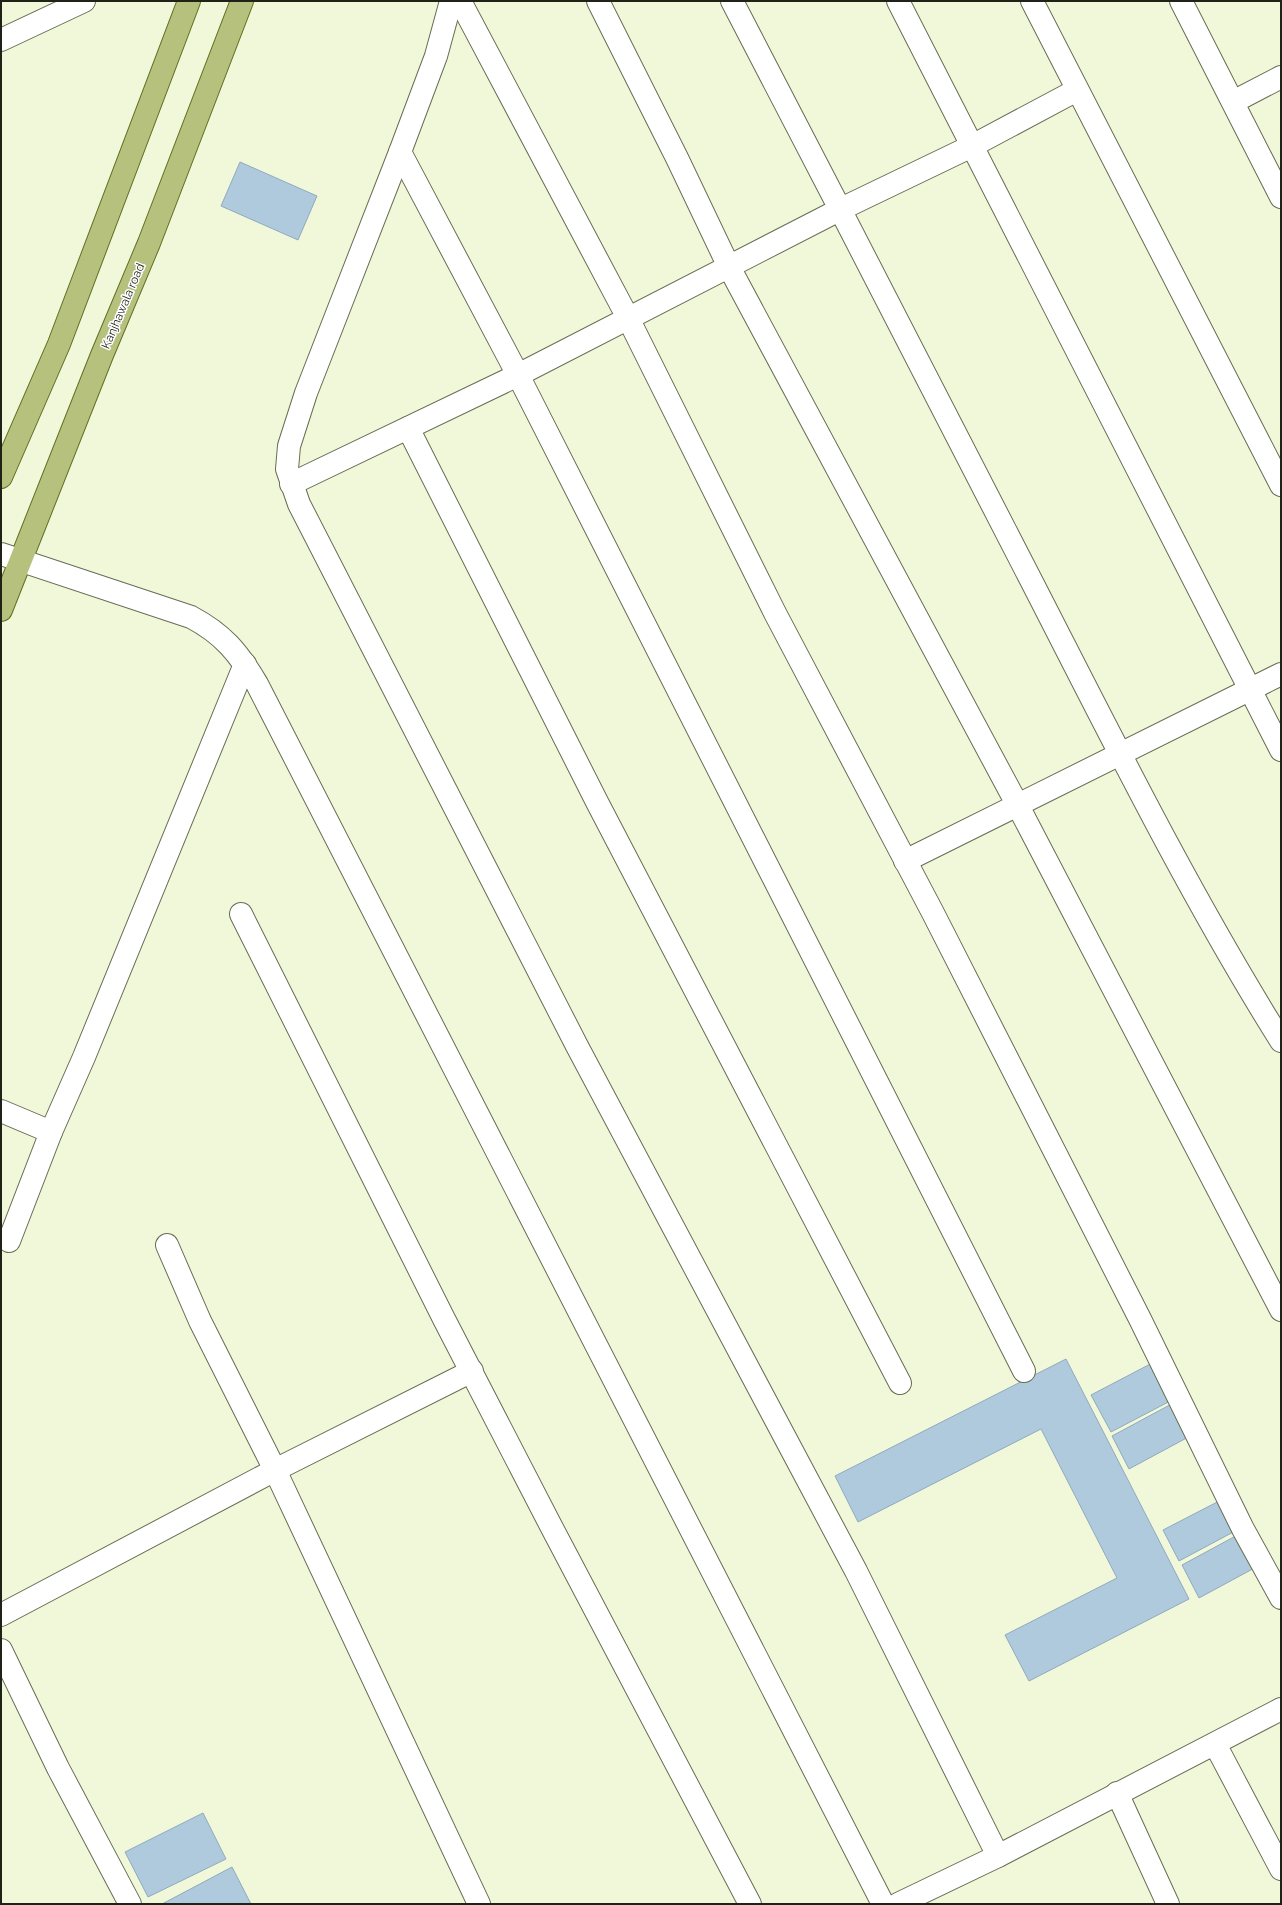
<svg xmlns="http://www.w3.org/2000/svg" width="1282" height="1905" viewBox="0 0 1282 1905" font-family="Raleway,sans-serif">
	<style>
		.building { fill: #afc9dd; stroke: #90aabd }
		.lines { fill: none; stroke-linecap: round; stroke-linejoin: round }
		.minor-casing { stroke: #676d53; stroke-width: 24 }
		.major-casing { stroke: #616f22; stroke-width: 24 }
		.minor { stroke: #fff; stroke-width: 22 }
		.major { stroke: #b6c17e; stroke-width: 22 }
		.labels { text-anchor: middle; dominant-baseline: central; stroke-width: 3; stroke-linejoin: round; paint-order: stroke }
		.street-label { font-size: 12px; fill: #1f2217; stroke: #fff }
	</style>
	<rect width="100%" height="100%" fill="#f1f8da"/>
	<g class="building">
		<polygon points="240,162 317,196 298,240 221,206"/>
		<polygon points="1066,1359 1189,1599 1029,1681 1005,1635 1117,1578 1041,1429 858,1522 835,1476"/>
		<polygon points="1156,1361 1176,1398 1111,1432 1091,1395"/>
		<polygon points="1177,1401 1194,1434 1129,1469 1112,1436"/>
		<polygon points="1223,1499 1239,1529 1179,1561 1163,1530"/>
		<polygon points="1243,1532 1260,1565 1199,1598 1182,1565"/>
		<polygon points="203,1813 226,1859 148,1897 125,1852"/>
		<polygon points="232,1867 251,1904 162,1904"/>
	</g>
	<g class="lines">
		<g class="minor-casing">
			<g id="minor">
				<polyline points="451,1 436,56 400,152 306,393 289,446 287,469 299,504 577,1046 856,1571 998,1856"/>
				<polyline points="460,1 628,318 775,613 933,913 1140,1319 1243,1529 1281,1598"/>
				<polyline points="598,1 677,158 729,267 1017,804 1281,1310"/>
				<path d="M732,1C833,195 933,389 1033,584C1112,738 1189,894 1281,1041"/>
				<polyline points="898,1 1281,750"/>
				<polyline points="1032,1 1281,485"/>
				<polyline points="1181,1 1281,197"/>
				<polyline points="1,40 84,1"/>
				<polyline points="1233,102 1281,77"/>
				<polyline points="400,152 518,375 1024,1371"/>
				<polyline points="408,428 597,802 900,1383"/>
				<polyline points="291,484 518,375 841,209 972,146 1077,90"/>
				<path d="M1,554L191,617C223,634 238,652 257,684L883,1904"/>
				<polyline points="905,861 1281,674"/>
				<polyline points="241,914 444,1319 551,1526 750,1904"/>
				<polyline points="1,1111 51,1132"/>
				<polyline points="9,1241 51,1132 84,1057 245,664"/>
				<polyline points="167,1245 200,1321 275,1470 479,1904"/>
				<polyline points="1,1615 275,1470 472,1371"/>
				<polyline points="1,1650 58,1768 130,1904"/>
				<polyline points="1215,1744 1281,1869"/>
				<polyline points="1117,1793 1168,1904"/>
				<polyline points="898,1904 998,1856 1281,1709"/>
			</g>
		</g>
		<g class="major-casing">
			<g id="major">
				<polyline points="1,477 59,344 189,1"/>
				<polyline points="1,610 102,355 149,243 242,1"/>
			</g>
		</g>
		<use href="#minor" class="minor"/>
		<use href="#major" class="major"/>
	</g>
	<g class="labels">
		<g class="street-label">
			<text transform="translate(123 306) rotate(-67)">Kanjhawala road</text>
		</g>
	</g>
	<rect width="1282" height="1905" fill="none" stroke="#1f2217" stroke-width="4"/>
</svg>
